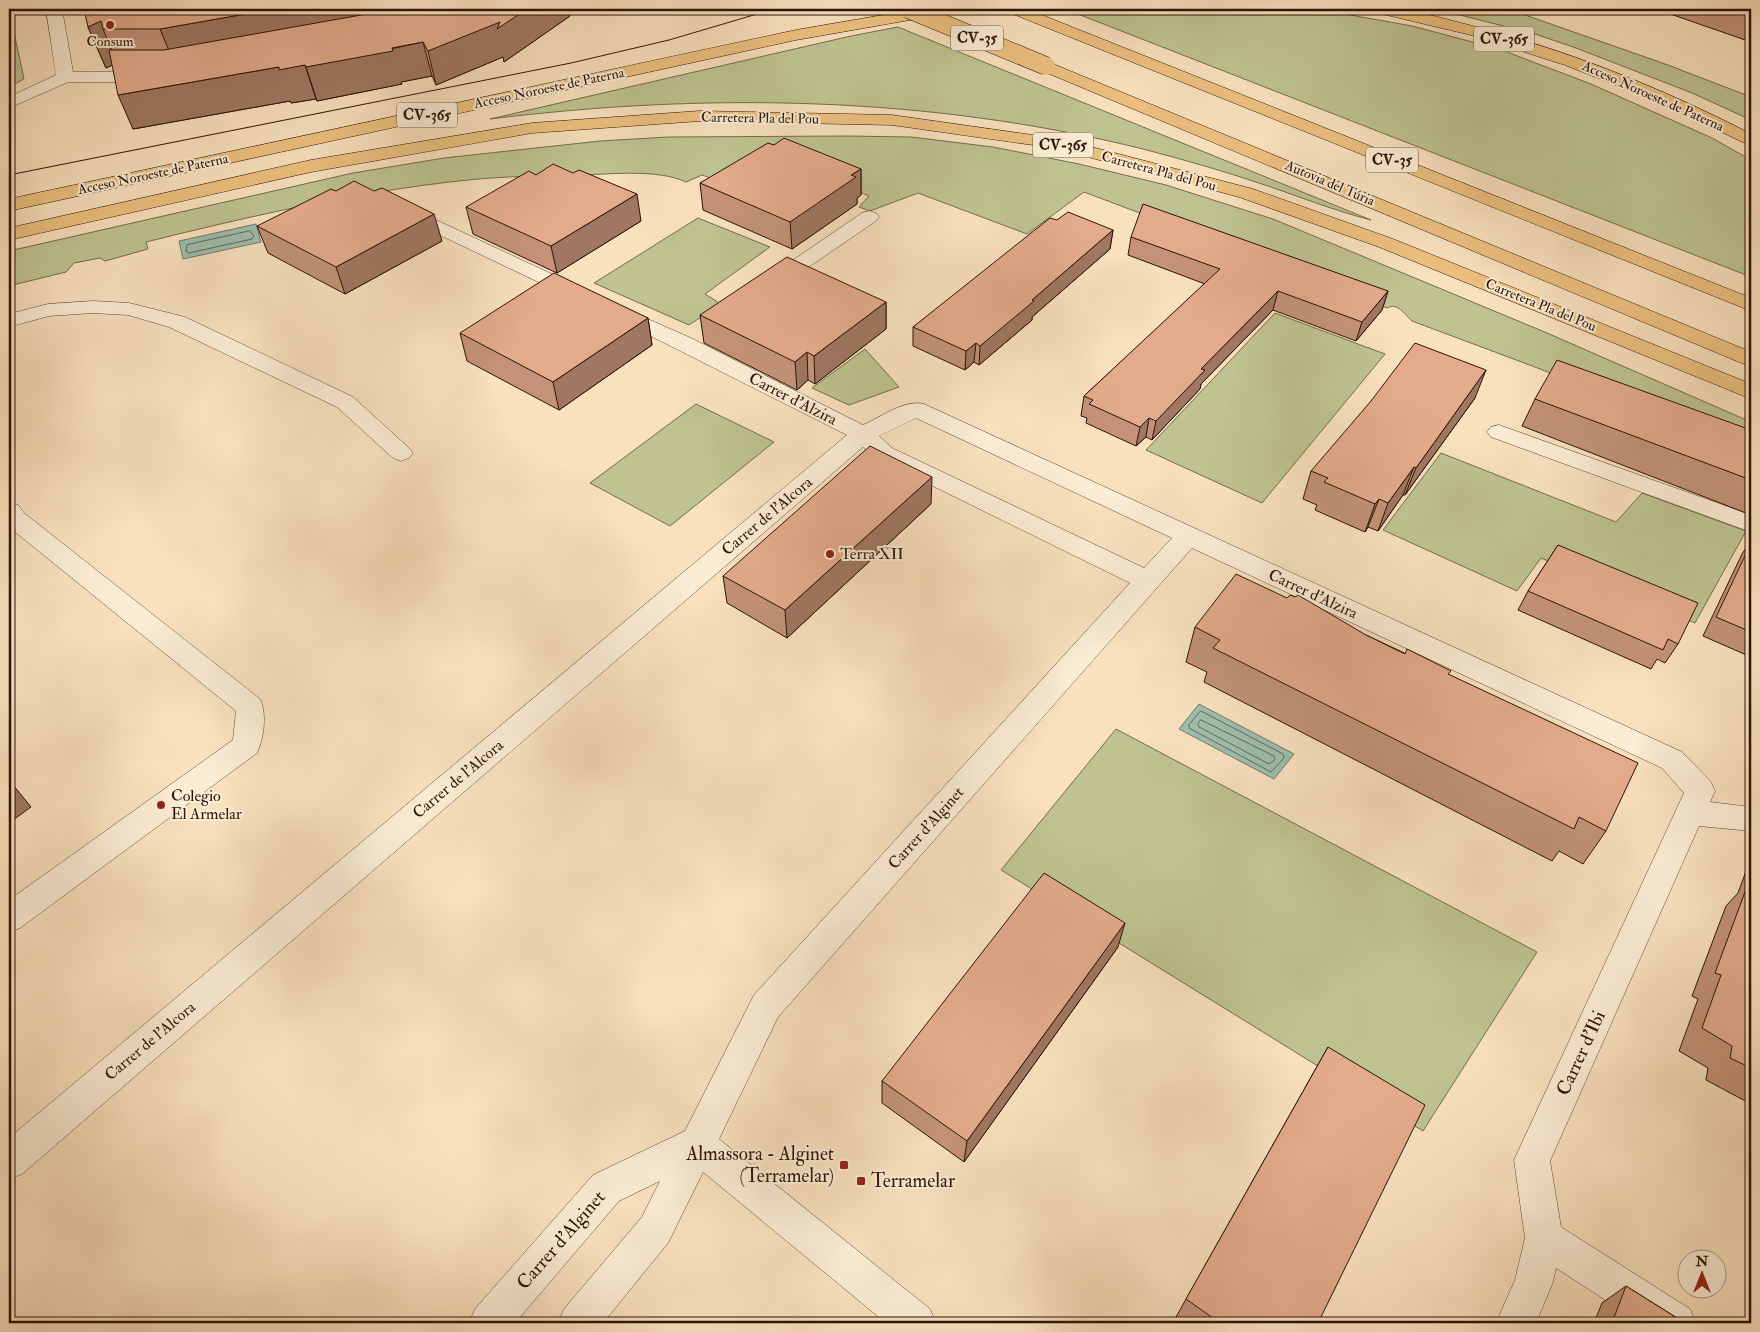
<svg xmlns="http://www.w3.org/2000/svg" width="1760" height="1332" viewBox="0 0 1760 1332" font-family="'IM FELL Double Pica',serif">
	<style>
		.green { fill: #bec391; stroke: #746c4b }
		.water { fill: #9ebeae; stroke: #707a6a }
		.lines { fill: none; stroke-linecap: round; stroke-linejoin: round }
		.shore { stroke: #64695a; stroke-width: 1 }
		.minor-casing { stroke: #5e4733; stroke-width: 1 }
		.major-casing { stroke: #2b1405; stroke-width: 1 }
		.highway-casing { stroke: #2b1405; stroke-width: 1 }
		.minor { fill: #fbecd5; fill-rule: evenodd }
		.major { fill: #ecc07f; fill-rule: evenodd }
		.highway { fill: #ecc07f; fill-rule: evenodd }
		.tram { stroke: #2b1405; stroke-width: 1 }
		.highway-bridge-casing { stroke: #2b1405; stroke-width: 19; stroke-linecap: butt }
		.highway-bridge { stroke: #ecc07f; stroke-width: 18 }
		.wall { fill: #c39278; stroke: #2b1405 }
		.shaded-wall { fill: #9f7762; stroke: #2b1405 }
		.building { fill: #e3aa8c; stroke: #2b1405 }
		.poi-dot { fill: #8f2418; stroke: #fbecd5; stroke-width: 2 }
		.labels { text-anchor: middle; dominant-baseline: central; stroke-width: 4; stroke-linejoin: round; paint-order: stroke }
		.far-poi-label { font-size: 14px; fill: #2b1405; stroke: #fbecd5 }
		.far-street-label { font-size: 14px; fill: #2b1405; stroke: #fbecd5 }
		.shield { fill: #fbecd5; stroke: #695543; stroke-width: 1 }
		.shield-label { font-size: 15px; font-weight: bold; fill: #2b1405 }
		.street-label { font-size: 16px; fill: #2b1405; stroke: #fbecd5 }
		.poi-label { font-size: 16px; fill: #2b1405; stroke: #fbecd5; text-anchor: start }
		.near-street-label { font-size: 19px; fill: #2b1405; stroke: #fbecd5 }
		.near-poi-label { font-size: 19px; fill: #2b1405; stroke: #fbecd5; text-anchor: end }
	</style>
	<rect width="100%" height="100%" fill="#f9e1be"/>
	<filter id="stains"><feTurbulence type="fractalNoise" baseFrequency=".004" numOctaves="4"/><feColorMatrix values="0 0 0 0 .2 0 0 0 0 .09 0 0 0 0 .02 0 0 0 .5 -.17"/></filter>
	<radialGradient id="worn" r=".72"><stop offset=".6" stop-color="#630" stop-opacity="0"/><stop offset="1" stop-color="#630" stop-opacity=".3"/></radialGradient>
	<g class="green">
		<polygon points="9,9 24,79 9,87"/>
		<polygon points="1065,9 1317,9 1412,26 1499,49 1591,84 1712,138 1751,160 1751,277"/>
		<polygon points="1436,9 1508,9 1668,65 1751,97 1751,120 1692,93 1576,48 1535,34"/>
		<path d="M898,27L1371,220C1336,211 1303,198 1268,186C1227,172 1185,160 1143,149C929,96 708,92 490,119L851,36Z"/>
		<path d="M848,136L911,137L993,147L1079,164L1166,185L1273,219L1547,333L1751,422V453L1535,367L1412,321C1404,314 1398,302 1387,308L1235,247L1222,244L1084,192L1027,234L918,193L870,211L859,207L869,196L784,160L719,181L702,175L686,182C658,169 613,174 582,175C544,176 506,176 468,180C360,191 251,216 146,242L148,249L105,261L100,258L74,263L66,272L9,286V251L353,173L444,158L600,141L668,137Z"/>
		<polygon points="698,218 770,247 705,294 721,304 689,325 594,283"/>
		<polygon points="1275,313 1385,354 1262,503 1146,450"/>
		<polygon points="865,349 899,387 849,405 812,388"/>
		<polygon points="696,404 774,442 670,526 590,483"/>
		<polygon points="1441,453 1616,522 1642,493 1746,531 1695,623 1541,558 1517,591 1383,530"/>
		<polygon points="1116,729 1537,952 1423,1131 1001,870"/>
	</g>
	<g class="water">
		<polygon points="256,224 261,242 183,259 179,241"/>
		<polygon points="1199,704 1294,754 1274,779 1179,729"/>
	</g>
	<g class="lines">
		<g class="shore">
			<polygon points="250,231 254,236 252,239 189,253 186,251 187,245"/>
			<polygon points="1201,711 1283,754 1284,758 1271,772 1189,728 1189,725"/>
			<polygon points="1201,720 1274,756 1275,760 1269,764 1199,727 1198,724"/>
		</g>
		<g class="minor-casing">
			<g id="minor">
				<polygon points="46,9 62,9 73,72 151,72 157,73 159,77 157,81 151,82 68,82 9,108 9,97 56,75"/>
				<polygon points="869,211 876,213 879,217 876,221 778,288 771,290 764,288 761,284 764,280 862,213"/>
				<polygon points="434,219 586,290 589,294 586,298 579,300 572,298 427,229 424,225 427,221"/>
				<polygon points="93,301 129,303 185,317 353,397 409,448 413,453 409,458 401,461 393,458 337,407 169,327 128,315 93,313 49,316 9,327 9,314 48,304"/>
				<path d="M616,305L693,339L863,425C881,417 905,399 924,404L1682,752L1711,782L1715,791L1710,802L1751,807V831L1699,826L1550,1161L1561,1227L1690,1309L1696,1323H1641L1556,1268L1553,1282L1536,1323H1496L1515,1280L1525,1238L1514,1160L1684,793L1662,768L1192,548L778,1017L719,1139L930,1309L936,1323H886L703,1172L668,1243L603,1323H558L564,1309L642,1217L660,1181L619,1201L515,1323H469L475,1309L593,1175L685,1131L754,995L1130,583L876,458L863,447L22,1174L9,1179V1138L847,435L609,315L605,311L609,307ZM916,418L1172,538L1144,568L892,448L879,436Z"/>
				<polygon points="1499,425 1751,515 1751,532 1491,437 1487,432 1491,427"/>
				<path d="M9,503L18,505L24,513L260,699C267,713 264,739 257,753L20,928L9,932V900L233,740L236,711L9,527Z"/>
			</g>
		</g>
		<g class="major-casing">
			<g id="major">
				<polygon points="918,9 952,9 950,12 944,14 796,40 9,211 9,199 796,30"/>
				<path d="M1372,9C1404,7 1434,16 1465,24C1565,49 1660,87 1751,134V146L1656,101L1565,65L1471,35L1374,12Z"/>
				<polygon points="700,111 892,115 1061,139 1253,189 1393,239 1751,384 1751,399 1379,247 1239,197 1054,148 892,125 700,121 532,133 311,172 9,240 9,228 311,160 532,123"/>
			</g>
		</g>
		<g class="highway-casing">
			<g id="highway">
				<polygon points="1006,9 1027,9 1751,298 1751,311 1008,12"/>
				<polygon points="1046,61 1751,352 1751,367 1040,70 1038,66 1040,62"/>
			</g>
		</g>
		<use href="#minor" class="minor"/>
		<use href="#major" class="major"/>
		<use href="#highway" class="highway"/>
		<polyline class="tram" points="9,175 571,63 669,40 774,9"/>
		<g class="highway-bridge-casing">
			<polyline id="highway-bridge" points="908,9 1046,66"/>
		</g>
		<use href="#highway-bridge" class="highway-bridge"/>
	</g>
	<g class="wall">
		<polygon points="1656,9 1751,9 1751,42"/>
		<polygon points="570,16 504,62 503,57 436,85 432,76 401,82 402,84 317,101 316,99 291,103 290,101 133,129 112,65 106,68 88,27"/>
		<polygon points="774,145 861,169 861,195 857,198 857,204 792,249 703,210 700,183"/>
		<polygon points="466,207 641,221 557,273 473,234"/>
		<polygon points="1057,220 1113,230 1110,249 1032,317 1032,320 979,365 974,362 965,370 913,346 913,327"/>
		<polygon points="257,226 442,241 345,294 268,253"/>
		<polygon points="1131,237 1388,291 1382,310 1356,341 1273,310 1201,384 1200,389 1152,440 1146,437 1136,446 1086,423 1087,418 1081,416 1084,396 1205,284 1128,255"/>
		<polygon points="886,302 886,329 815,384 808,380 797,390 704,343 700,315"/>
		<polygon points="648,318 652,345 559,410 467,361 460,333"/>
		<polygon points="1475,398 1405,495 1403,495 1378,531 1368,527 1365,532 1315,510 1317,505 1303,499 1311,471"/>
		<polygon points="1535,399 1751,430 1751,515 1522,426"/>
		<polygon points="931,504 787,638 727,603 723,576"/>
		<polygon points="1751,540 1751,657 1703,636 1742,554"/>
		<polygon points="1558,545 1678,644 1665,663 1657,659 1651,669 1518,610 1528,591"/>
		<polygon points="1195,627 1366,635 1449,674 1606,831 1583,864 1559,851 1552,861 1204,682 1207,672 1186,662"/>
		<polygon points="1751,860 1751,1104 1706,1080 1708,1068 1679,1051 1698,999 1692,996 1726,906 1738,893 1749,863"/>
		<polygon points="1118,947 964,1162 882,1103 882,1081"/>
		<polygon points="1328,1047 1318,1323 1186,1323 1176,1317"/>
		<polygon points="1626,1286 1685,1323 1594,1323 1602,1303"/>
	</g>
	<g class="shaded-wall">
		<polygon points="274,9 456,9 177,70 160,29"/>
		<polygon points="527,9 568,9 570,16 504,62 503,57 436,85 428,51"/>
		<polygon points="101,21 103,29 117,63 106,68 88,27"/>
		<polygon points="423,42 432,76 401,82 402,84 317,101 306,67"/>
		<polygon points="305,65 316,99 291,103 290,101 133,129 118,95 279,67"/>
		<polygon points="861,169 861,195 857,198 857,204 792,249 790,222 851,175"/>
		<polygon points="637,194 641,221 557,273 551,246"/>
		<polygon points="434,214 442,241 345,294 336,267"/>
		<polygon points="1113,230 1110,249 1032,317 1032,320 979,365 980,346 1032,300"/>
		<polygon points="1278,291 1273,310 1201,384 1200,389 1152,440 1156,421 1201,369"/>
		<polygon points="1388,291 1382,310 1356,341 1362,322"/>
		<polygon points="886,302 886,329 815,384 814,356"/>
		<polygon points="648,318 652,345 559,410 553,382"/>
		<polygon points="976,343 974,362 965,370 966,351"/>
		<polygon points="807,352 808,380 797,390 795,362"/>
		<polygon points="1486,370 1475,398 1405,495 1416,468"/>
		<polygon points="1149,418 1146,437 1136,446 1140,427"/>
		<polygon points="1414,467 1403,495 1378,531 1388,503"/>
		<polygon points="932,477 931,504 787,638 785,610"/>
		<polygon points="1379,499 1368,527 1365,532 1375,504"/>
		<polygon points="9,780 31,807 9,823"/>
		<polygon points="1125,923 1118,947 964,1162 967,1141"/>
	</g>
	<g class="building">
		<polygon points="84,9 274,9 160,29 103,29 101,21 88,27"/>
		<polygon points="395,9 527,9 497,29 500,22 428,51 423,42 392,48 393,51 306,67 305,65 279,70 279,67 118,95 109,50 164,50"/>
		<polygon points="784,138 861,169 851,175 856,177 790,222 700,183 768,143 774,145"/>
		<polygon points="553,164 573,173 579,170 637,194 551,246 466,207 529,171 536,175"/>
		<polygon points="354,181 374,191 382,188 434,214 336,267 257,226 331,189 336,191"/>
		<polygon points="1143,204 1388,291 1362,322 1278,291 1201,369 1205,370 1156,421 1149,418 1140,427 1089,404 1093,400 1084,396 1220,269 1131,237"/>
		<polygon points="1068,212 1113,230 1032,300 1034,301 980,346 976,343 966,351 913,327 1050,218 1057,220"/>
		<polygon points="787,257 886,302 814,356 807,352 795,362 700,315"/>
		<polygon points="554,273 648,318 553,382 460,333"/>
		<polygon points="1415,343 1486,370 1416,468 1414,467 1388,503 1379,499 1375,504 1324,482 1328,478 1311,471 1371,401"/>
		<polygon points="1557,360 1751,430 1751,480 1535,399"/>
		<polygon points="870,446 932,477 785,610 723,576"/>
		<polygon points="1751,543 1751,632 1716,617"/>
		<polygon points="1558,545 1698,603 1678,644 1668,639 1663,650 1528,591"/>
		<polygon points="1236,574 1287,598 1290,595 1295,597 1298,595 1366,635 1405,654 1407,649 1451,671 1448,674 1638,763 1606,831 1579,817 1574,829 1213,648 1220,640 1195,627"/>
		<polygon points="1044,873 1125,923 967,1141 882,1081"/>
		<polygon points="1749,881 1751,882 1751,1068 1730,1058 1732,1046 1702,1028 1721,975 1715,973"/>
		<polygon points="1328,1047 1425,1105 1318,1323 1220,1323 1186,1299"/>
		<polygon points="1626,1286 1685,1323 1612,1323"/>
	</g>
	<g class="poi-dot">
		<circle cx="110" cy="25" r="5"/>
		<circle cx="830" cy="554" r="5"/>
		<circle cx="161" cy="805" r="5"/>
		<rect x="839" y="1160" width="10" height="10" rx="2.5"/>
		<rect x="856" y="1176" width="10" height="10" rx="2.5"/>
	</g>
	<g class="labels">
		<g class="far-poi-label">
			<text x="110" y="41">Consum</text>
		</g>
		<g class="far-street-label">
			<text transform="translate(549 88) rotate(-12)">Acceso Noroeste de Paterna</text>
			<text transform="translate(1653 96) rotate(24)">Acceso Noroeste de Paterna</text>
			<text transform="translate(760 118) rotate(1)">Carretera Pla del Pou</text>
			<text transform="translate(1159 171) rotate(15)">Carretera Pla del Pou</text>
			<text transform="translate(153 174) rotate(-12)">Acceso Noroeste de Paterna</text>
			<text transform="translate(1330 183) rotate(23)">Autovia del Túria</text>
			<text transform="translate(1541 305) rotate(22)">Carretera Pla del Pou</text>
		</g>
		<g class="shield">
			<rect x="951" y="25.5" width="52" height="25" rx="4"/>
			<rect x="1474" y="26.5" width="60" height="25" rx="4"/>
			<rect x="397" y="102.5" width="60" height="25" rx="4"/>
			<rect x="1033" y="132.5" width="60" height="25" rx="4"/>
			<rect x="1366" y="147.5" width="52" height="25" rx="4"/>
		</g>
		<g class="shield-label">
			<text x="977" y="38">CV-35</text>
			<text x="1504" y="39">CV-365</text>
			<text x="427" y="115">CV-365</text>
			<text x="1063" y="145">CV-365</text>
			<text x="1392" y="160">CV-35</text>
		</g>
		<g class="street-label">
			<text transform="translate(793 399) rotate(27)">Carrer d'Alzira</text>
			<text transform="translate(767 516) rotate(-40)">Carrer de l'Alcora</text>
			<text transform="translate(1313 594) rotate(25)">Carrer d'Alzira</text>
			<text transform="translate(458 779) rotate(-40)">Carrer de l'Alcora</text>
			<text transform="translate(926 828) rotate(-48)">Carrer d'Alginet</text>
			<text transform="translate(150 1041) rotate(-40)">Carrer de l'Alcora</text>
		</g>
		<g class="poi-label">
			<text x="840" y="554">Terra XII</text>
			<text x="171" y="796">Colegio<tspan x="171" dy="18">El Armelar</tspan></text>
		</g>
		<g class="near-street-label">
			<text transform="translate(1581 1053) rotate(-65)">Carrer d'Ibi</text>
			<text transform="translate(561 1240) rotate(-49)">Carrer d'Alginet</text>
		</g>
		<g class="near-poi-label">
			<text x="834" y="1154">Almassora - Alginet<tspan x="834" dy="22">(Terramelar)</tspan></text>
			<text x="871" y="1181" text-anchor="start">Terramelar</text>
		</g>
	</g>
	<rect width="1760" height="1332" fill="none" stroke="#f9e1be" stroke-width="30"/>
	<rect x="10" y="10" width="1740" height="1312" fill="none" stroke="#2b1405" stroke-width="2.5"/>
	<rect x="15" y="15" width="1730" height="1302" fill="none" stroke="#2b1405"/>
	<g transform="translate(1702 1274)"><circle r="24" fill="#fbecd5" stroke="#a89682"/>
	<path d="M0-4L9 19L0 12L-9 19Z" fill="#8f2418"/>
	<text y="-8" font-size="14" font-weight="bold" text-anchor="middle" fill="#2b1405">N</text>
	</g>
	<rect width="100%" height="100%" filter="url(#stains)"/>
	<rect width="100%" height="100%" fill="url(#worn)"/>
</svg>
